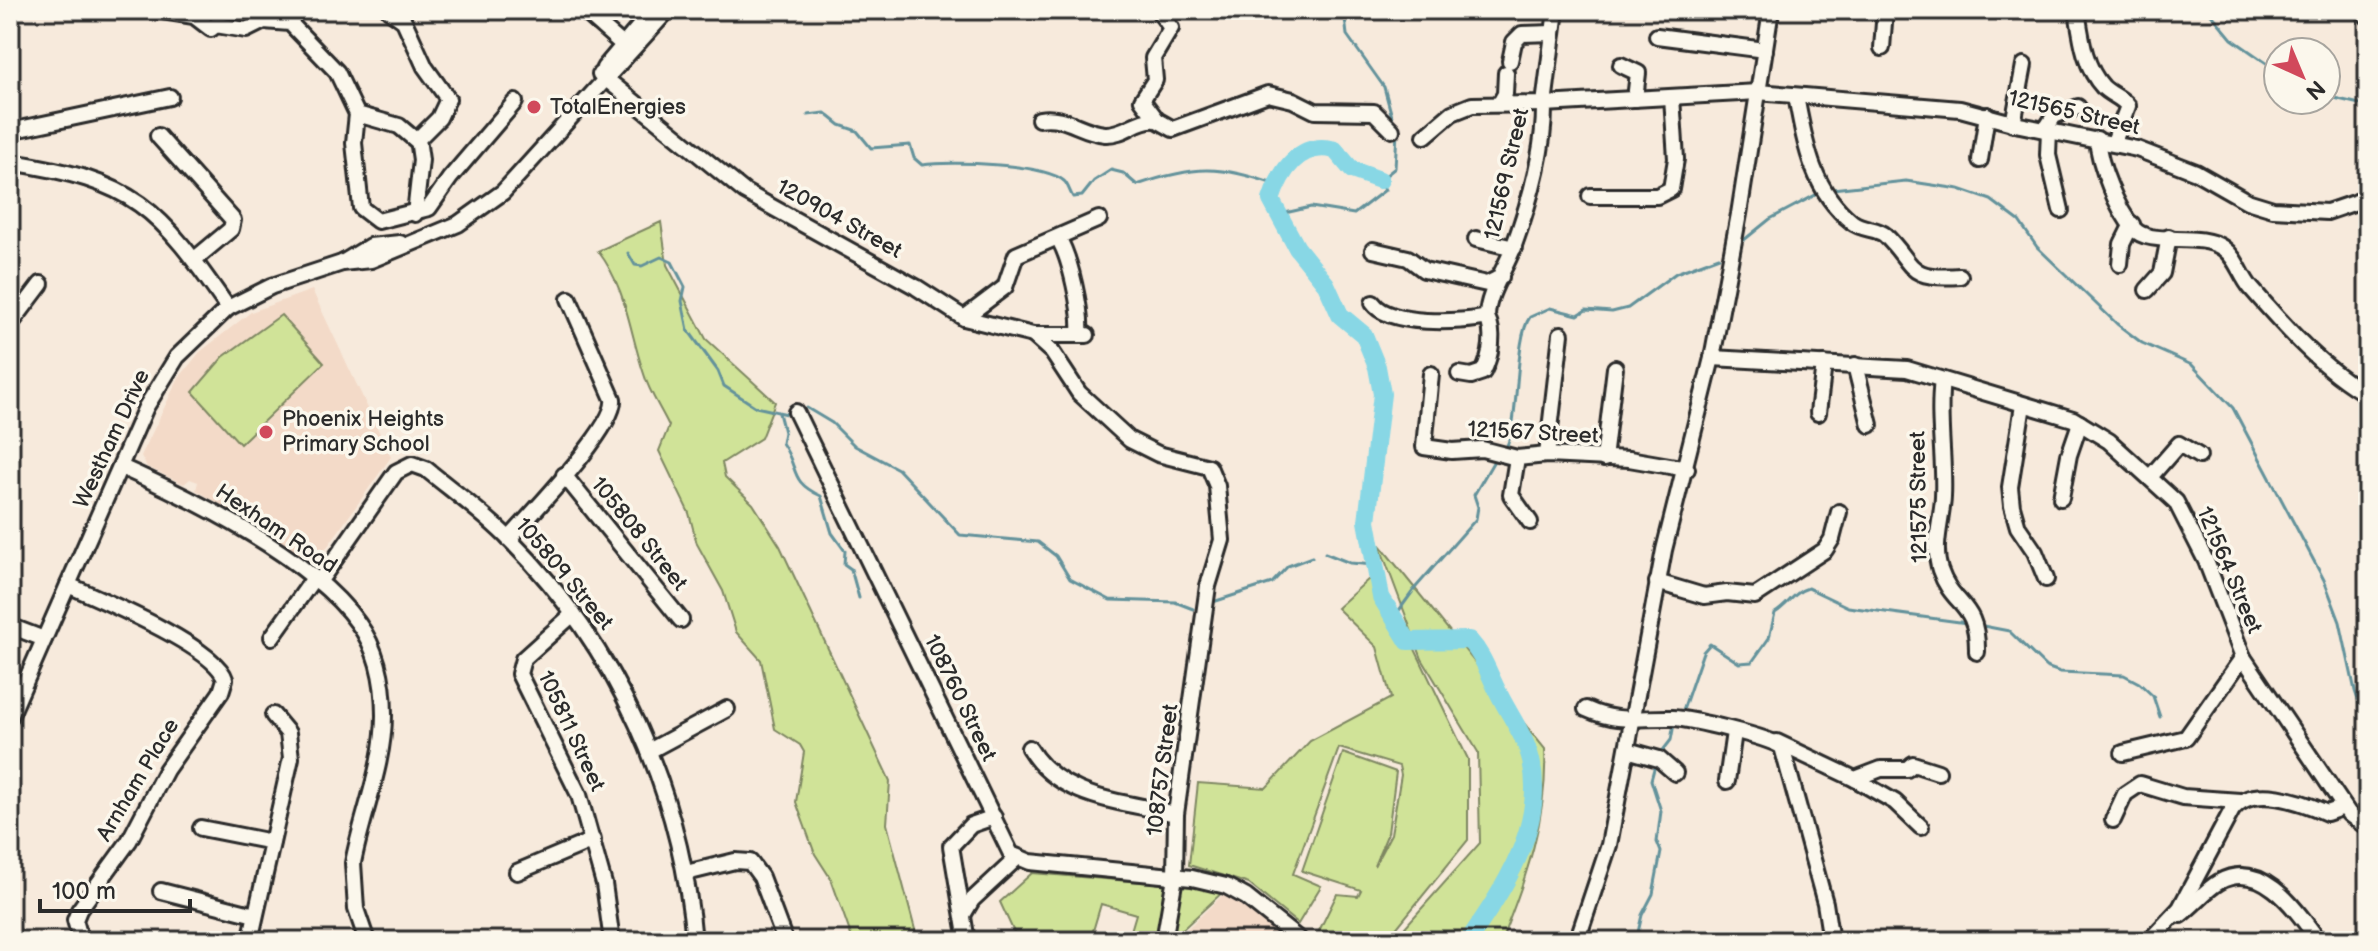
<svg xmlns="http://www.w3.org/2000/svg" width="2378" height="951" viewBox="0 0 2378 951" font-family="'Balsamiq Sans',sans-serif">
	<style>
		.built { fill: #f3dac8 }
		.green { fill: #d0e398; stroke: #7e8762; stroke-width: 2 }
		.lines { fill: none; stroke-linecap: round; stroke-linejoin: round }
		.stream { stroke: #63929b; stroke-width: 3 }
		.river { stroke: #88d7e5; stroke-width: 18 }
		.minor-casing { stroke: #2b2b2b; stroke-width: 20 }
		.minor { stroke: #fbf7ec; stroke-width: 14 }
		.poi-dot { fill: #d1495b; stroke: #fbf7ec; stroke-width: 3 }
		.labels { text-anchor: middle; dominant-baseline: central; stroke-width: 7; stroke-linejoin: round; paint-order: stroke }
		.poi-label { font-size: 22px; fill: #2b2b2b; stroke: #fbf7ec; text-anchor: start }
		.street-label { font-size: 22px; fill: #2b2b2b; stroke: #fbf7ec }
	</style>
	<rect width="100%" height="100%" fill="#f7eadc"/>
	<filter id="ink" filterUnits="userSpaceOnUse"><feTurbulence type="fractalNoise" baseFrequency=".0125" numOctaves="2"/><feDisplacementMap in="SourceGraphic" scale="16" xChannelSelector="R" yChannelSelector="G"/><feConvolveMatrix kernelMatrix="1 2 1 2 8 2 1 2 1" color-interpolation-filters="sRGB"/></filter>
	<g filter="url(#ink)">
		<g class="built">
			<polygon points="312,290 391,457 313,567 251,522 196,490 198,482 190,479 184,484 147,467 141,456 178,379 200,352 251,312"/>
			<polygon points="1226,892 1289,941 1174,941"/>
		</g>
		<g class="green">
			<path d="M661,222L667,265L706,339L775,402L761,438L722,463L725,477L753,504L780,546L890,781L887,824L918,941H853L831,879L815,854L796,802L804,752L800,745L775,729L761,660L736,632L723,591L697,544L689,513L659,451L669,426C661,409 649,392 644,374C629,330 627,289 598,251Z"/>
			<polygon points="281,315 324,363 240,444 193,392 223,357"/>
			<path d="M1379,544L1545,749C1548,817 1526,879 1501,941H1418L1405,927L1480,843L1478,752L1422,659Z"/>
			<path d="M1371,577C1377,600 1390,640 1414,647L1468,759V840L1386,941H1321L1316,937L1337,894L1358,896L1361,890L1302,871L1343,753L1396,772L1388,833L1374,866L1391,834L1401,775L1399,766L1339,748L1293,874L1321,886L1298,924L1249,884L1189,865L1198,783L1266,788L1310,741L1391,698L1377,647L1337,608Z"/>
			<polygon points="1032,873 1166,884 1155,941 1128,941 1136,914 1101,904 1090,941 1018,941 1000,902"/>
			<polygon points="1184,884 1225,890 1170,941 1177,887"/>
		</g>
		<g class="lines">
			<g class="stream">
				<polyline points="1344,10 1347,35 1384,87 1394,124"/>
				<polyline points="2208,10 2232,39 2278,71"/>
				<polyline points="2326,96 2368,106"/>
				<path d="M808,115L825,113L840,125L857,131L871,148L910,145L914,158L922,165C950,161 1043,163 1064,181C1068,184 1070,193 1073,197L1082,196L1094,181L1111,170L1123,173L1137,185C1193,166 1220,164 1276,185"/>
				<polyline points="1832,189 1906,181 1959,189 1991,200 2019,221 2037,247 2117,324 2142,343 2192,365 2233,408 2324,580 2340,622 2355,691 2368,729"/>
				<polyline points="1284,221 1285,213 1311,207 1354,214 1385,190 1380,180 1395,168 1397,132"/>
				<polyline points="1744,240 1770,219 1821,192"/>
				<polyline points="628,253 635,265 642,266 661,257 672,262 685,287 682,301 688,330 718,371 724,386 756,407 787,414"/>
				<polyline points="807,408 832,423 855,446 898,469 960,535 1038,542 1056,556 1070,579 1110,600 1175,602 1193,609"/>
				<path d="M779,413L784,432L782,443C800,469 788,481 821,496L832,533L845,551L844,564L851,569L859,598"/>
				<path d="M1506,448C1520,421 1514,338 1530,317L1550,308L1578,315L1586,310L1612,312L1628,308L1676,273L1719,257"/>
				<polyline points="1325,553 1350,563 1374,565"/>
				<polyline points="1213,602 1272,583 1288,566 1312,557"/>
				<polyline points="1392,620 1416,587 1476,519 1478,507 1474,495 1495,459"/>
				<polyline points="1978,625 2009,631 2046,667 2060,672 2124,675 2139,683 2153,696 2160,717"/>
				<path d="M1683,710L1703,652L1710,644L1739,663L1752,662L1769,638L1775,613C1788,605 1794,592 1808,588L1848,607L1967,623"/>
				<polyline points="1661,753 1671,740 1674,724"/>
				<polyline points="1636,941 1642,915 1653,894 1661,852 1657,842 1661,811 1651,780 1655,765"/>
			</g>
			<path class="river" d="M1380,180L1352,170L1335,150C1300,140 1280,172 1271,200L1297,248L1326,284L1340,315L1364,335L1377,367L1382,394L1367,521L1381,597L1408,641L1469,640C1484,656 1489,675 1499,694C1510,716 1525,736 1531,760C1546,827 1503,890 1468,941"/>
			<g class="minor-casing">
				<g id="minor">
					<polyline points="156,10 194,16 211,29 216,25 246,30 264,21 290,23 337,72 357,114 354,143 361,208 378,221 429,208 450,178 515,102"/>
					<polyline points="389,10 404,21 425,67 448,99 439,118 418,139 421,160 415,214"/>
					<polyline points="583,10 623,45"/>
					<polyline points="1158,10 1171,28 1153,58 1155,80 1142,100 1157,120 1173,129 1268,94 1293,100 1315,111 1374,112 1392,130"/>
					<path d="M2077,10C2081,36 2084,67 2103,87C2111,95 2121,97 2128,106L2114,142"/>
					<polyline points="2361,10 2368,17"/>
					<polyline points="1657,36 1765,50"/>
					<polyline points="1882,48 1885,10"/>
					<polyline points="1510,61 1514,42 1522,34 1553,33"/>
					<polyline points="1621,65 1638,73 1635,99"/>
					<polyline points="604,68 653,10"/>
					<polyline points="600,74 745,192 916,287 964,318 1033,335 1087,335"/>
					<path d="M1796,96C1805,144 1812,190 1852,222C1862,230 1877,228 1885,235C1916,265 1905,280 1960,276"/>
					<polyline points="1500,103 1505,94 1506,73"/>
					<polyline points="357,114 399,126 418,142"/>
					<path d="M1039,119C1065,114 1080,132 1105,134C1125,135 1137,118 1157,120"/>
					<polyline points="2013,124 2024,65"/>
					<polyline points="2045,130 2054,116 2078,107"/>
					<polyline points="2049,130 2048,155 2061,210"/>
					<polyline points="10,131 170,97"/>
					<polyline points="158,136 233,220 231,229 195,259"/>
					<polyline points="1425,136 1452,113 1472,105 1544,104 1556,10"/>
					<path d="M2097,139C2099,165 2117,209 2134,229C2150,247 2199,231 2223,248C2237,258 2240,275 2251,288C2284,326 2323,370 2368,395"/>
					<polyline points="1980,160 1987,115"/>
					<path d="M10,162C135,181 158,207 228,308"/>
					<polyline points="1590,196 1657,196 1671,189 1676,159 1672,97"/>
					<path d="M1058,238C1070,256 1082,312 1080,333"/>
					<polyline points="1476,239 1514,248"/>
					<polyline points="1373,250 1408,258 1424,270 1487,284 1501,277"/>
					<polyline points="342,263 370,246 400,243"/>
					<polyline points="2120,264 2122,244 2132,224"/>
					<polyline points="2147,290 2162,273 2169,237"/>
					<path d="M1373,303C1388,326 1462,323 1487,317C1495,333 1491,356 1483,372L1471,376L1459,374"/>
					<path d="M1487,317C1487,294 1505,270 1513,248C1529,204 1545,151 1544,104L1758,92L1960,109L2020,125L2137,149L2196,172L2247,201L2273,209L2327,212L2368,198"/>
					<polyline points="964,318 1005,287 1016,255 1099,219"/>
					<polyline points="10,325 41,284"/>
					<polyline points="1033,335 1052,352 1079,393 1130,440 1158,454 1209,467 1217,486 1222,540 1208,586 1176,814 1175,877 1164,941"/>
					<polyline points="1712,358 1907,369 2073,419 2109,441 2176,502 2206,561 2243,657 2349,814 2368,828"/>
					<polyline points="1855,365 1870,425"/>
					<polyline points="1431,374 1424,447 1452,451 1482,449 1517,458 1547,455 1629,459 1687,469"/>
					<path d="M1942,380C1937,419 1945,458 1943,497C1942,521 1932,546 1940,570C1953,608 1978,601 1977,652"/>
					<polyline points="2023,405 2010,487 2012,506 2018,527 2035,552 2046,579"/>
					<polyline points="796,412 1011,854 1030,862 1192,878 1226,886 1246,897 1301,941"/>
					<polyline points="1818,413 1824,364"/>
					<polyline points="1547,455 1561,334"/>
					<polyline points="1517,458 1511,495 1530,522"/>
					<polyline points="1604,459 1615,368"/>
					<path d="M121,467C193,499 312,558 358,623C377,649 384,683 384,715C384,764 362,815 353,863L356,909L367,941"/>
					<polyline points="564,475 681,620"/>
					<polyline points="2151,476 2179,444 2199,456"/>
					<polyline points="2061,498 2069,455 2080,423"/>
					<path d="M509,539C530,515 617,426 613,399L569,299"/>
					<path d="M319,582L396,472L412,464L426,469C454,492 485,514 510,540C617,647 681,791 694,941"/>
					<polyline points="1657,582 1704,596 1727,593 1755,596 1825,550 1832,539 1839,512"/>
					<path d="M68,585C100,599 216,647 225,679L221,692L166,770L129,841L79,910L75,920L81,941"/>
					<polyline points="573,614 523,659 519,674 579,795 604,884 612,941"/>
					<polyline points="10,626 44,639"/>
					<polyline points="272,637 314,578"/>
					<path d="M1586,709C1619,724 1639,717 1673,718C1691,719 1769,737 1782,747L1825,903L1831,941"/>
					<polyline points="10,717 146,407 177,357 228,308 272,286 342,263 371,260 458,224 503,192 668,10"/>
					<polyline points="1777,742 1855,779 1881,769 1907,769 1913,764 1938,772"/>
					<path d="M1029,748C1060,800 1123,801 1176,814"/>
					<polyline points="1627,750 1659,759 1675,773"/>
					<polyline points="649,751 727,709"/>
					<polyline points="2123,753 2186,738 2243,657"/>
					<polyline points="1855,779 1895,802 1921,827"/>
					<polyline points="1727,781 1734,732"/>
					<polyline points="2113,820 2125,794 2140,784 2183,797 2240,801"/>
					<polyline points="201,828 272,842"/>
					<polyline points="517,872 593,840"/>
					<polyline points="686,873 735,861 750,862 761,877 785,941"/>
					<polyline points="161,891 255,915"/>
					<polyline points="963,915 972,900 1017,858"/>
					<path d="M2180,915C2194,905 2205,890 2219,882C2262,858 2297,911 2319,941"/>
					<polyline points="250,941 291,758 288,733 273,715"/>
					<polyline points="967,941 951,846 971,825 994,817"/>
					<polyline points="1577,941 1609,845 1664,550 1712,358 1739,214 1771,10"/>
					<path d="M2149,941L2180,908L2232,810C2252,783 2302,802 2327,813L2344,807"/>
				</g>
			</g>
			<use href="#minor" class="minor"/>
		</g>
	</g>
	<g class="poi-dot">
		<circle cx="534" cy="107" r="8"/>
		<circle cx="266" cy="432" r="8"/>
	</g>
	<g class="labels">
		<g class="poi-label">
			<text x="550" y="107">TotalEnergies</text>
			<text x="282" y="419">Phoenix Heights<tspan x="282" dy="25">Primary School</tspan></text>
		</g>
		<g class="street-label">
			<text transform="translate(2074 113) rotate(13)">121565 Street</text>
			<text transform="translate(1507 174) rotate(-77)">121569 Street</text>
			<text transform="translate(839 219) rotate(29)">120904 Street</text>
			<text transform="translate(1533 433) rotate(3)">121567 Street</text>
			<text transform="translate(112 439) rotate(-65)">Westham Drive</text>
			<text transform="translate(1919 497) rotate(-91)">121575 Street</text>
			<text transform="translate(276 529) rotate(34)">Hexham Road</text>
			<text transform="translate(639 534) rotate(51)">105808 Street</text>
			<text transform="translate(2229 570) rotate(67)">121564 Street</text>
			<text transform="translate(564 574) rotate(50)">105809 Street</text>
			<text transform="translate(960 698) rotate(64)">108760 Street</text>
			<text transform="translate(571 731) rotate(65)">105811 Street</text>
			<text transform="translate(1163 770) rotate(-83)">108757 Street</text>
			<text transform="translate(138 780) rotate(-59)">Arnham Place</text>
		</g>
	</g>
	<rect width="2378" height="951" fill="none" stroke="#fbf7ec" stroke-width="40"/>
	<rect x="20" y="20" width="2338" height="911" fill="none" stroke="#2b2b2b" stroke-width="3" filter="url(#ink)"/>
	<g transform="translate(2302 76) rotate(136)"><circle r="38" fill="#fbf7ec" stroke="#a8a59f" stroke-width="2"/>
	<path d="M0-6L14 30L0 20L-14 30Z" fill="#d1495b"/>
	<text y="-12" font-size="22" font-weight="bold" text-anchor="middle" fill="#2b2b2b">N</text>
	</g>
	<path d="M40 899v12h150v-12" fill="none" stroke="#2b2b2b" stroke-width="4"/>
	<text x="52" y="899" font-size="24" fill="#2b2b2b" stroke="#fbf7ec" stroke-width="6" paint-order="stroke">100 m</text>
</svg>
